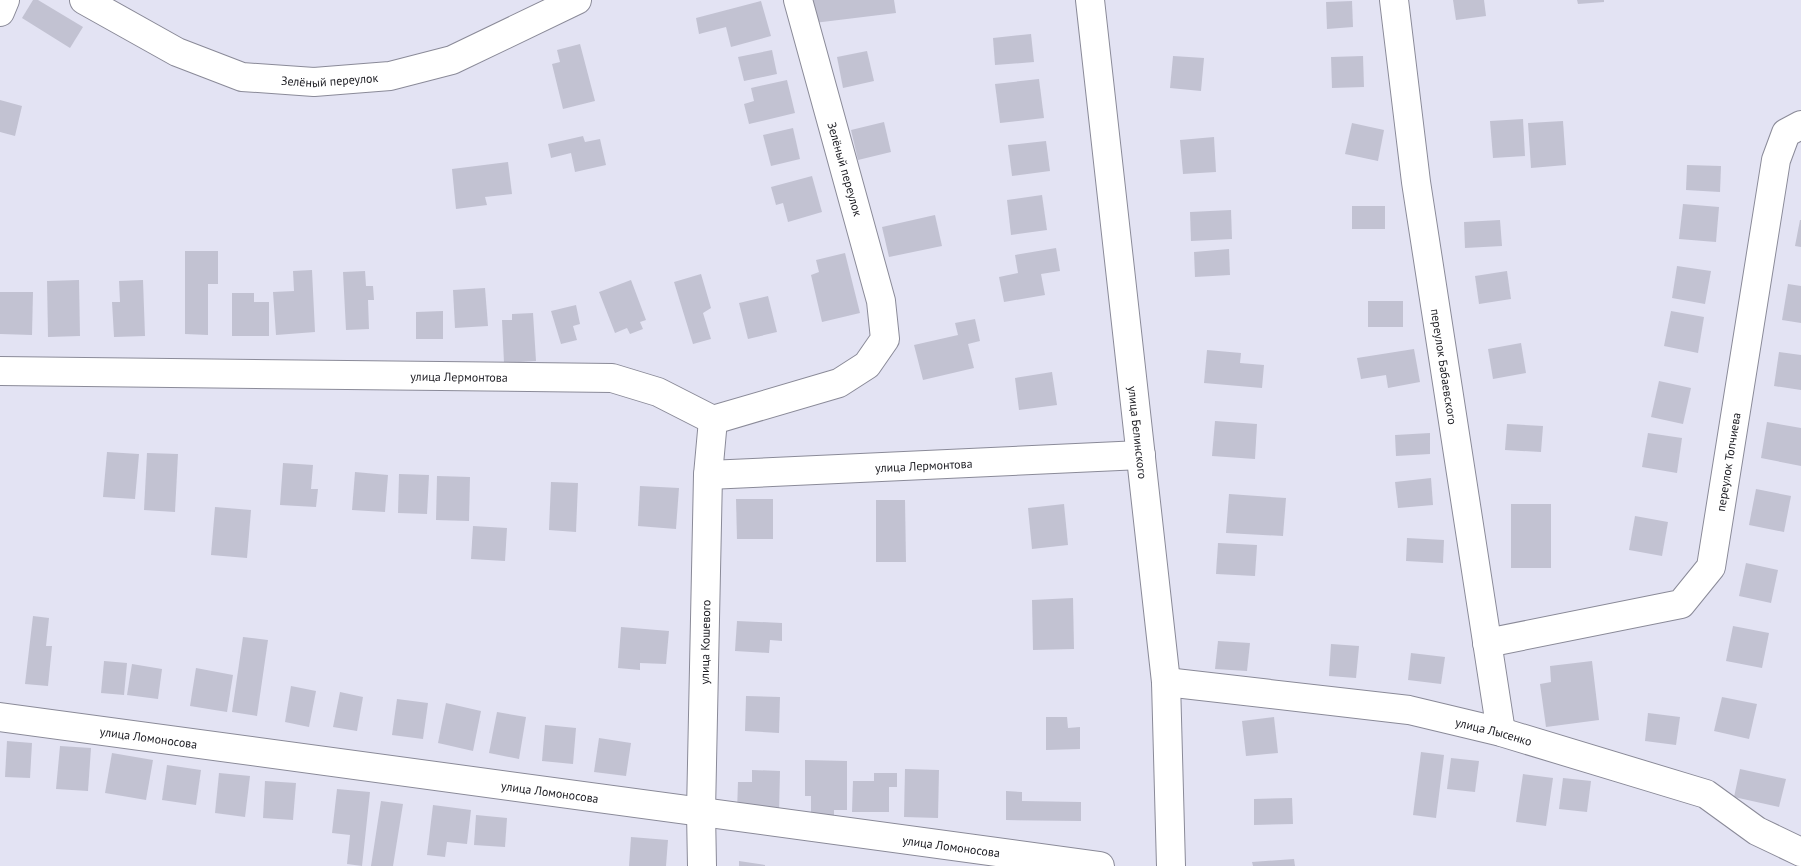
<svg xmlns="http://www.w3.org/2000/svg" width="1801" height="866" viewBox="0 0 1801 866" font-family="'PT Sans',sans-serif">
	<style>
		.building { fill: #c2c2d2 }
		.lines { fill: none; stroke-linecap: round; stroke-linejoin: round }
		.minor-casing { stroke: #8a8a98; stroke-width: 30 }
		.minor { stroke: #fff; stroke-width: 28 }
		.labels { text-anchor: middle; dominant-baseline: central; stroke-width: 4.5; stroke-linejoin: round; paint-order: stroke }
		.street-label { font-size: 12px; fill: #1a1a20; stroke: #fff }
	</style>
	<rect width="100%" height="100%" fill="#e3e3f3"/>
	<g class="building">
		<polygon points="33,0 38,0 83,27 70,48 22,18"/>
		<polygon points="811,0 894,0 896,13 814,23"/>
		<polygon points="1453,0 1484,0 1486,16 1456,20"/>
		<polygon points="1577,0 1604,0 1604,2 1578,4"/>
		<polygon points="761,1 771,36 731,47 726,27 699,34 696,18"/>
		<polygon points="1352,1 1353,27 1327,29 1326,2"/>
		<polygon points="1031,34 1034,62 995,65 993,38"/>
		<polygon points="580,44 595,101 563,109 552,64 560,62 557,50"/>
		<polygon points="772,50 777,74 744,81 738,57"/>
		<polygon points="867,51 874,81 843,88 837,57"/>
		<polygon points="1173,56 1204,58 1201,91 1170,88"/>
		<polygon points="1363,56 1364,87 1332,88 1331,57"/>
		<polygon points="1039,79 1044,118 1000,123 995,84"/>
		<polygon points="787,80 795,113 749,124 744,104 754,101 751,88"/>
		<polygon points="0,100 22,106 15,136 0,132"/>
		<polygon points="1523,119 1525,156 1493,158 1490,121"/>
		<polygon points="1563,121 1566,165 1531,168 1528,123"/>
		<polygon points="884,122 891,152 858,160 851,130"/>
		<polygon points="1352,123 1384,130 1378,161 1345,154"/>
		<polygon points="793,128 800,159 771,166 763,135"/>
		<polygon points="583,136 585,142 600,139 606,165 575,172 571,153 551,158 548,144"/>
		<polygon points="1214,137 1216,172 1183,174 1180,140"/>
		<polygon points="1046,141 1050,171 1012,176 1008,145"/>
		<polygon points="508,162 512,194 485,197 487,205 456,209 452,169"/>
		<polygon points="1687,165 1721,166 1720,192 1686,190"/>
		<polygon points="812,176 822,212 788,222 783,203 776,205 771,187"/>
		<polygon points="1042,195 1047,230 1011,235 1007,200"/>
		<polygon points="1683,204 1719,207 1716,242 1679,239"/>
		<rect x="1352" y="206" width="33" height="23"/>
		<polygon points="1231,210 1232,239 1191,241 1190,212"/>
		<polygon points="935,215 942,246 889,257 882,227"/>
		<polygon points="1500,220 1502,246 1465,248 1464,222"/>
		<polygon points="1800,220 1801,220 1801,247 1795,246"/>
		<polygon points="1056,248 1060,271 1041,274 1045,295 1004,302 999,277 1018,273 1015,255"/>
		<polygon points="1229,249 1230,275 1195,277 1194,252"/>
		<polygon points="185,251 218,251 218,284 208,284 208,335 185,334"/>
		<polygon points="845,253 860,313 822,322 811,275 819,272 816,260"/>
		<polygon points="1677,266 1711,271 1705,304 1672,298"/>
		<polygon points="312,270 315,332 276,335 273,292 294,291 293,271"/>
		<polygon points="365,271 366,286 373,286 374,300 368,300 369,329 346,330 343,272"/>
		<polygon points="1507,271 1511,299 1479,304 1475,276"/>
		<polygon points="701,274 711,308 703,313 711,339 693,344 674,282"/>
		<polygon points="79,280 80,336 48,337 47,281"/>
		<polygon points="143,280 145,336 114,337 112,302 120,302 119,281"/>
		<polygon points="631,280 646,320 640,322 643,329 630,334 627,328 615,333 599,292"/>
		<polygon points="1788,284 1801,286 1801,323 1782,320"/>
		<polygon points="485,288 488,326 455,328 453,290"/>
		<polygon points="0,292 33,292 32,335 0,334"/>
		<polygon points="232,293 254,293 254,302 269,302 269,336 232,336"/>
		<polygon points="768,296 777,332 748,339 739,303"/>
		<rect x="1368" y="301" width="35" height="26"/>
		<polygon points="576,305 580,324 573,326 577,340 561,344 551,311"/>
		<polygon points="443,311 443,339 416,339 416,312"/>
		<polygon points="1671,311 1704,317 1698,353 1664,346"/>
		<polygon points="533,313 536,361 504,363 502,320 512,320 512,314"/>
		<polygon points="975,319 980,341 968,344 974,368 923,380 914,345 958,335 955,323"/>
		<polygon points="1521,343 1526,373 1493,379 1488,349"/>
		<polygon points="1414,349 1420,382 1388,388 1386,375 1361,379 1357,358"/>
		<polygon points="1207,350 1241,353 1240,363 1264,365 1262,388 1204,383"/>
		<polygon points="1779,352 1801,355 1801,390 1774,386"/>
		<polygon points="1052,372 1057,405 1019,410 1015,378"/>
		<polygon points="1659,381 1691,388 1683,424 1651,417"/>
		<polygon points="1215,421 1257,424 1255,459 1212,456"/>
		<polygon points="1767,422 1801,428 1801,466 1761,458"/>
		<polygon points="1507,424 1543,426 1541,452 1505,450"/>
		<polygon points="1430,433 1430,454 1396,456 1395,435"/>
		<polygon points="1648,433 1682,438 1677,473 1642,467"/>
		<polygon points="107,452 139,454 135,499 103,497"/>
		<polygon points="147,453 178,454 175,512 144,510"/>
		<polygon points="283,463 313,465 311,489 318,489 316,507 280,505"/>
		<polygon points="355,472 388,475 385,512 352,510"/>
		<polygon points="399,474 429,475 427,514 398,513"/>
		<polygon points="437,476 470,477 469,521 436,520"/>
		<polygon points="1431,478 1433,505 1398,508 1395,482"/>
		<polygon points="551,482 578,483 576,532 549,530"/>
		<polygon points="640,486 679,488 676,529 638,526"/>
		<polygon points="1756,489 1791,496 1784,532 1749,525"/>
		<polygon points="1229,494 1286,498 1283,536 1226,533"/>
		<polygon points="736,499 773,499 773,539 737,539"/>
		<polygon points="876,500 905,500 906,562 876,562"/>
		<polygon points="1064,504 1068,545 1032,549 1028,508"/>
		<rect x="1511" y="504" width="40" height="64"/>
		<polygon points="215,507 251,510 247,558 211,555"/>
		<polygon points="1635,516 1668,522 1662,556 1629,550"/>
		<polygon points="473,526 507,528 505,561 471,559"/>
		<polygon points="1407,538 1444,540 1443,563 1406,561"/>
		<polygon points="1218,543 1257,545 1255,576 1216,574"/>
		<polygon points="1746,563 1778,570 1771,603 1739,596"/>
		<polygon points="1073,598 1074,649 1033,650 1032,600"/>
		<polygon points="33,616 49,618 46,646 52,646 48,686 25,684"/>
		<polygon points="737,621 782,623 782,641 770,640 769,653 735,651"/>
		<polygon points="1733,626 1769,633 1762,668 1726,661"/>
		<polygon points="621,627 669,631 666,664 640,663 640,670 618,668"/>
		<polygon points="243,637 268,640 257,716 232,712"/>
		<polygon points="1218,641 1250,643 1247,671 1215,669"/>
		<polygon points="1331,644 1359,646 1356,678 1329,676"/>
		<polygon points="1411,653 1445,657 1441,684 1408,680"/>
		<polygon points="104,661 127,663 124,695 101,693"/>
		<polygon points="1592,661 1599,720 1546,727 1540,684 1551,682 1550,666"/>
		<polygon points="132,664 162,669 158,699 127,695"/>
		<polygon points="196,668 233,675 227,712 190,706"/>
		<polygon points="291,686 316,691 309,727 285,722"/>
		<polygon points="340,692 363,697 357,731 333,727"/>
		<polygon points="746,696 780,697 779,733 745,731"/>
		<polygon points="1722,697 1757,704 1749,739 1714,731"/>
		<polygon points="397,699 428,703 423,739 392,735"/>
		<polygon points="446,703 481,711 473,751 438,743"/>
		<polygon points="497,712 526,717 519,759 489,753"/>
		<polygon points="1648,713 1680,717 1676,745 1645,741"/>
		<polygon points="1046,717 1067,717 1068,728 1080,727 1080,749 1046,750"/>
		<polygon points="1274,717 1278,753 1246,756 1242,721"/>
		<polygon points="545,725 576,728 573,764 542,761"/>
		<polygon points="599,738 631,743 626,776 594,772"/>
		<polygon points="7,741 32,743 30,778 5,777"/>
		<polygon points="60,746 91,748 88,791 56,789"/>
		<polygon points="1421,752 1444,755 1436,818 1413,815"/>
		<polygon points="112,753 153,760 146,800 105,793"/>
		<polygon points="1451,758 1479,761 1475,792 1447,789"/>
		<polygon points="805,760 847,761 847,810 834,810 834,817 811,817 811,796 805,796"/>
		<polygon points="167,765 201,770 196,805 162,800"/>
		<polygon points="905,769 939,770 938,818 904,817"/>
		<polygon points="1740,769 1786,779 1779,807 1734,797"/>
		<polygon points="752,770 780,771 779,813 737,811 738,782 752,782"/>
		<polygon points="219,773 250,776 245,817 215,813"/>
		<polygon points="874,773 897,773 897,787 889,787 889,812 852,812 853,781 874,781"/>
		<polygon points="1523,774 1553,778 1546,826 1516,822"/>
		<polygon points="1563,778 1591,781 1587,812 1559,809"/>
		<polygon points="265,781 296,783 293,820 263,818"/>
		<polygon points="337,789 370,792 362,866 347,864 350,835 332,833"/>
		<polygon points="1006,791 1022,792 1022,801 1081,802 1081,821 1006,820"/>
		<polygon points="1292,798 1293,824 1254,825 1254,799"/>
		<polygon points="381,801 403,804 393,866 371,866"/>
		<polygon points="433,805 471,810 467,844 447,842 445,857 427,855"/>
		<polygon points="476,815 507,818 505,847 474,845"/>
		<polygon points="631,837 668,840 666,866 629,866"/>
		<polygon points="1294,859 1295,866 1253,866 1252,862"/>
		<polygon points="739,861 765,865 765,866 739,866"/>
	</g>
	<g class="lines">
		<g class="minor-casing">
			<g id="minor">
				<path id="s1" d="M84,0L177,52L242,77L314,82L390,76L452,60L577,0"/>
				<path id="s2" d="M1090,0L1166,682L1171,866"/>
				<path id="s3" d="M1394,0L1416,182L1501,732"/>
				<polyline points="0,12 5,0"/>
				<path id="s4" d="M0,371L612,378L658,392L713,420L839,383L867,365L885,339L881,301L798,0"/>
				<path id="s5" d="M708,475L1141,455"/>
				<path id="s6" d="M1487,643L1681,604L1711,567L1776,160L1786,133L1801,125"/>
				<path id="s7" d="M1166,682L1409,710L1501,732L1706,794L1757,831L1801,852"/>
				<path id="s8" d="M0,717L1100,866"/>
				<path id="s9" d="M702,866L701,812L708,475L713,420"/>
			</g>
		</g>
		<use href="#minor" class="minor"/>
	</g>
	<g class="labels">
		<g class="street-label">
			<text stroke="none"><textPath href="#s1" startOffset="264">Зелёный переулок</textPath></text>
			<text transform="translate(845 169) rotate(74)">Зелёный переулок</text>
			<text stroke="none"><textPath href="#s3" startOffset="370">переулок Бабаевского</textPath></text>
			<text stroke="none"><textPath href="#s4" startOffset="459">улица Лермонтова</textPath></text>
			<text stroke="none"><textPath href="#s2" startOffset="435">улица Белинского</textPath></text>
			<text stroke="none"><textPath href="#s6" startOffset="352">переулок Топчиева</textPath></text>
			<text stroke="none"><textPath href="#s5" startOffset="216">улица Лермонтова</textPath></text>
			<text stroke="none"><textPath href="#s9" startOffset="224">улица Кошевого</textPath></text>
			<text stroke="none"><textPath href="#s7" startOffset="332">улица Лысенко</textPath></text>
			<text stroke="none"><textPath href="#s8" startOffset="150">улица Ломоносова</textPath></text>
			<text stroke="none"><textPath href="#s8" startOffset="555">улица Ломоносова</textPath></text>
			<text stroke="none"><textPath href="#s8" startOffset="960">улица Ломоносова</textPath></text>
		</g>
	</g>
</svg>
